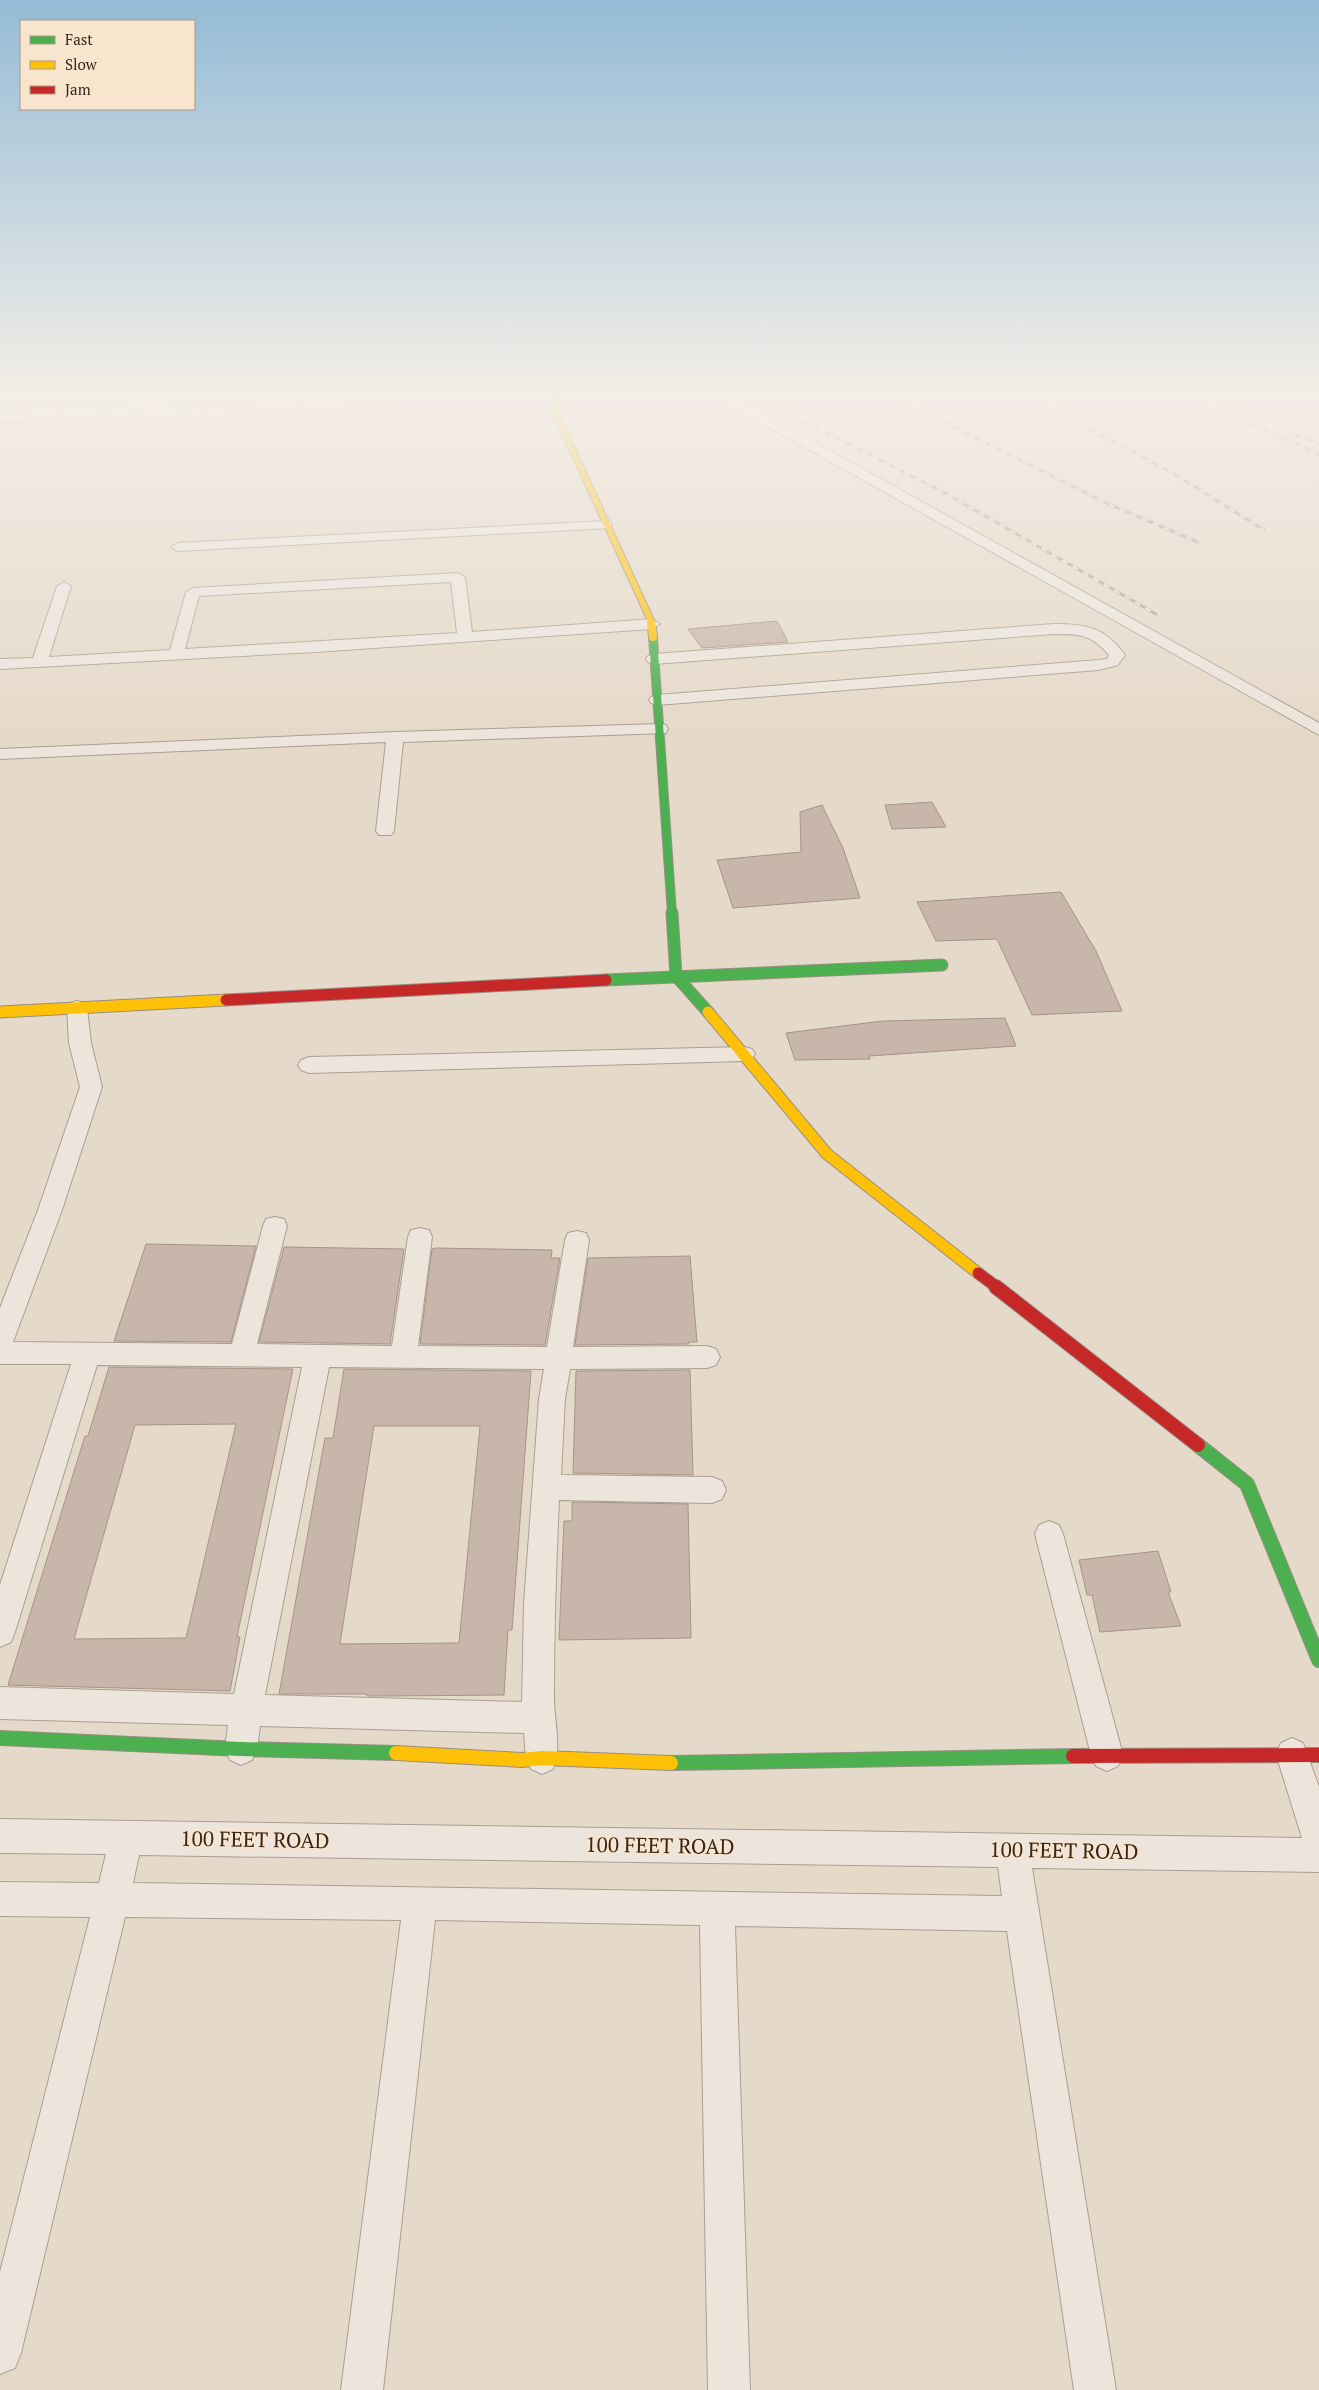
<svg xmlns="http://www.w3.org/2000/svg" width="1319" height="2390" viewBox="0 0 1319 2390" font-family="'PT Serif',serif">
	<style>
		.building { fill: #c9b6aa; stroke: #a59489; fill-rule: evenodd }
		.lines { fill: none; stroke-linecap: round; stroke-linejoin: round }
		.street-casing { stroke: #aa9e93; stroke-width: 2 }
		.fast-far2-casing { stroke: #998e83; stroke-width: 10 }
		.fast-far1-casing { stroke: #998e83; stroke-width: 13 }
		.fast-casing { stroke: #998e83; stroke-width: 16 }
		.slow-far3-casing { stroke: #998e83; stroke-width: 8 }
		.slow-far2-casing { stroke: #998e83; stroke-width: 10 }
		.slow-far1-casing { stroke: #998e83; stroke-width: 13 }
		.slow-casing { stroke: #998e83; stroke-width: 16 }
		.jam-far1-casing { stroke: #998e83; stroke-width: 13 }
		.jam-casing { stroke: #998e83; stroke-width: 16 }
		.street { fill: #ede5dc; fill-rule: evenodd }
		.fast-far2 { stroke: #4caf50; stroke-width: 8 }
		.fast-far1 { stroke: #4caf50; stroke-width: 11 }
		.fast { stroke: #4caf50; stroke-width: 14 }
		.slow-far3 { stroke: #ffc107; stroke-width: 6 }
		.slow-far2 { stroke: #ffc107; stroke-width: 8 }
		.slow-far1 { stroke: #ffc107; stroke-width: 11 }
		.slow { stroke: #ffc107; stroke-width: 14 }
		.jam-far1 { stroke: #c62828; stroke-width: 11 }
		.jam { stroke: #c62828; stroke-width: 14 }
		.rail-casing { stroke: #aba49d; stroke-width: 3 }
		.rail { stroke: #f7e5ce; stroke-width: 2; stroke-dasharray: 6; stroke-linecap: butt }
		.labels { text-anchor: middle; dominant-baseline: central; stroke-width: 4; stroke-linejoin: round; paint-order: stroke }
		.near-street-label { font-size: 21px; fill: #38251b; stroke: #f7e5ce }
	</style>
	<rect width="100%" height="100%" fill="#e5d9c9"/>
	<g class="building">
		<polygon points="777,621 788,642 702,648 688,629"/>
		<polygon points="932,802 946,827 892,829 885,805"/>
		<polygon points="822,805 843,848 860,898 733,908 717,860 801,852 800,812"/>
		<polygon points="1061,892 1096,951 1122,1011 1032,1015 997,939 936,941 917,902"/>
		<polygon points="1005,1018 1016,1046 869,1056 870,1059 795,1060 786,1033 883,1021"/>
		<polygon points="146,1244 256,1246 231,1342 114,1341"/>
		<polygon points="284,1247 404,1249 390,1344 259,1342"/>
		<polygon points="435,1248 552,1250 551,1258 560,1258 545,1345 420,1344 432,1249"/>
		<polygon points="690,1256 697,1342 688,1342 689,1344 575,1345 588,1258"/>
		<path d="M109,1367L293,1369L237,1637H240L230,1691L8,1685L85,1436H88ZM236,1424L186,1638L74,1639L135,1425Z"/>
		<path d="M344,1369L531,1371L512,1630H508L504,1695L388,1696H367V1694H279L325,1438H333ZM374,1426H480L459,1643L340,1644Z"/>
		<polygon points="690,1370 693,1475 573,1473 576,1371"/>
		<polygon points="572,1502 688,1504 691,1638 559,1640 564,1521 572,1521"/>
		<polygon points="1158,1551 1171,1592 1168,1592 1181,1626 1100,1632 1092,1595 1087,1595 1079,1560"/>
	</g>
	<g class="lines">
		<g class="street-casing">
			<g id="street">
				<polygon points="339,397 394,397 388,401 210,413 0,422 0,414 210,405"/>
				<polygon points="724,397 736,397 739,400 1319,723 1319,735 731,406"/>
				<polygon points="605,521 610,522 612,525 610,528 178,551 171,547 178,543"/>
				<path d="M458,573L465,577L472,632L652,619L660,624L652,629L315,652L0,669V659L33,658L57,586L64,582L71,586L49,657L170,650L186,592L193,588ZM451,582L457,633L185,649L199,596Z"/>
				<path d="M1054,624C1086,624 1105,627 1125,655L1118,665L1099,670L657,705L651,703L649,700L651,697L657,695L1099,660L1107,659L1109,655C1091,634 1080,634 1054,634L654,664L648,662L646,659L648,656L654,654Z"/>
				<polygon points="660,724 666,725 668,729 666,733 403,742 394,831 391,835 379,835 376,831 386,742 0,759 0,749 395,732"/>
				<path d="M77,1001L84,1003L87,1008L91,1043L102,1087L62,1210L13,1342L232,1344L263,1226L266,1219L275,1217L284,1219L287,1226L257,1344L392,1346L408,1237L411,1230L420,1228L429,1230L432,1237L418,1346L547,1347L565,1240L568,1233L577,1231L586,1233L589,1240L573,1347L707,1346L716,1349L720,1357L716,1365L707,1368L570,1369L565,1399L561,1475L712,1477L722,1481L726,1490L722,1499L712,1503L559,1500C556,1566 554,1632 554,1698C554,1721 562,1748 553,1769L542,1774L531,1769L526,1758L524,1733L260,1726L257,1749L252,1760L241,1765L230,1760L225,1749L228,1725L0,1719V1687L234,1694L302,1367L97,1365L15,1632L11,1642L0,1647V1585L71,1364H0V1308L38,1210L80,1087L69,1043L67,1008L70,1003ZM329,1367L544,1369L539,1399L524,1603L522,1702L265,1695Z"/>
				<polygon points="744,1047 752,1049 755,1054 752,1059 744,1061 309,1073 301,1070 298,1065 301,1060 309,1057"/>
				<polygon points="1049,1521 1059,1525 1063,1534 1123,1755 1118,1766 1107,1771 1096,1766 1091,1755 1035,1534 1039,1525"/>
				<path d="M1292,1738L1303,1743L1319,1787V1872L1032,1868L1116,2390H1074L1007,1931L735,1926L750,2390H708L700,1925L435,1920L383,2390H341L401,1920L125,1917L21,2353L15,2368L0,2374V2272L90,1917L0,1916V1882L99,1883L106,1854L0,1853V1819L1302,1838L1276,1754L1281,1743ZM139,1855L998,1867L1002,1896L133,1883Z"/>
			</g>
		</g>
		<g class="fast-far2-casing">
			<polyline id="fast-far2" points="653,637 672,914"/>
		</g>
		<g class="fast-far1-casing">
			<g id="fast-far1">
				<polyline points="672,913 676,976 708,1012"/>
				<polyline points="606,980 942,965"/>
			</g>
		</g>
		<g class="fast-casing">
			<g id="fast">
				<polyline points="1198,1445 1247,1484 1319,1660"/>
				<polyline points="0,1738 241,1749 396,1753"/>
				<polyline points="671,1763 1073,1756"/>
			</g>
		</g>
		<g class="slow-far3-casing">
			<polyline id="slow-far3" points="555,397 557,416 652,623"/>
		</g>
		<g class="slow-far2-casing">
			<polyline id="slow-far2" points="651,622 653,637"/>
		</g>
		<g class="slow-far1-casing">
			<g id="slow-far1">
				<polyline points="0,1012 226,1000"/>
				<polyline points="708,1012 827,1154 978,1273"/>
			</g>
		</g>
		<g class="slow-casing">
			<polyline id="slow" points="396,1753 522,1760 542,1758 671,1763"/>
		</g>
		<g class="jam-far1-casing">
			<g id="jam-far1">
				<polyline points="226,1000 606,980"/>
				<polyline points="978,1273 998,1288"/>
			</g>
		</g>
		<g class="jam-casing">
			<g id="jam">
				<polyline points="996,1287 1198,1445"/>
				<polyline points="1073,1756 1319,1755"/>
			</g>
		</g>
		<use href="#street" class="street"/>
		<use href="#fast-far2" class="fast-far2"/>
		<use href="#fast-far1" class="fast-far1"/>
		<use href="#fast" class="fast"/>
		<use href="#slow-far3" class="slow-far3"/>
		<use href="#slow-far2" class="slow-far2"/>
		<use href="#slow-far1" class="slow-far1"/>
		<use href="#slow" class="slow"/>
		<use href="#jam-far1" class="jam-far1"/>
		<use href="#jam" class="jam"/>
		<g class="rail-casing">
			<g id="rail">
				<polyline points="755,397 947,494 1156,614"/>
				<polyline points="894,397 1106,503 1198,542"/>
				<polyline points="1031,397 1176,475 1264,530"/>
				<polyline points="1190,397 1319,454"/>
				<polyline points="1290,433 1319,444"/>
			</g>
		</g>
		<use href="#rail" class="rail"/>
	</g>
	<linearGradient id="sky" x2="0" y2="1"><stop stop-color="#94bcd6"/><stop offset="0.54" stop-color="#f3eee7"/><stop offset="1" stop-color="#f3eee7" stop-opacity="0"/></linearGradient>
	<rect width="1319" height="731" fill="url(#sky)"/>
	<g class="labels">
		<g class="near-street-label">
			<text transform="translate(255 1839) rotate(1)">100 FEET ROAD</text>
			<text transform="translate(660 1845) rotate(1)">100 FEET ROAD</text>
			<text transform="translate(1064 1850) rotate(1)">100 FEET ROAD</text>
		</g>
	</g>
	<rect x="20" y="20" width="175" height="90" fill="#f7e5ce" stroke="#ab9886"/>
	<rect x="30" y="36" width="25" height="8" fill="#4caf50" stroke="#ab9886"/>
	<text x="65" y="45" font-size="15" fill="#38251b">Fast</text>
	<rect x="30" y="61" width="25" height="8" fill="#ffc107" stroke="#ab9886"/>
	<text x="65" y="70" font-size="15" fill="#38251b">Slow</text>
	<rect x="30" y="86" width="25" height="8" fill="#c62828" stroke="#ab9886"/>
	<text x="65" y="95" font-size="15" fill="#38251b">Jam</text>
</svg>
